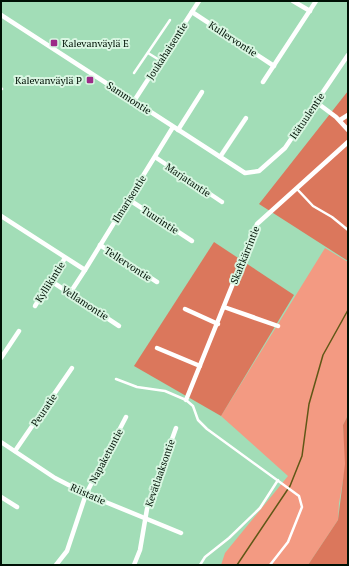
<svg xmlns="http://www.w3.org/2000/svg" width="349" height="566" viewBox="0 0 349 566" font-family="'PT Serif',serif">
	<style>
		.green { fill: #f39a82 }
		.forest { fill: #db775c }
		.lines { fill: none; stroke-linecap: round; stroke-linejoin: round }
		.stream { stroke: #5f5716; stroke-width: 1.5 }
		.lane { stroke: #fff; stroke-width: 2.5 }
		.street { stroke: #fff; stroke-width: 4.5 }
		.poi-dot { fill: #9c2a88; stroke: #d9f6e2; stroke-width: 1.5 }
		.labels { text-anchor: middle; dominant-baseline: central; stroke-width: 4; stroke-linejoin: round; paint-order: stroke }
		.street-label { font-size: 10px; fill: #001105; stroke: #d9f6e2 }
		.poi-label { font-size: 10px; fill: #001105; stroke: #d9f6e2; text-anchor: start }
	</style>
	<rect width="100%" height="100%" fill="#a2ddb7"/>
	<polygon class="green" points="325,248 348,262 348,415 343,425 346,464 339,503 338,520 308,565 221,565 225,553 288,476 221,416"/>
	<g class="forest">
		<polygon points="348,91 348,261 259,204"/>
		<polygon points="214,242 294,295 221,416 134,366"/>
		<polygon points="348,415 348,565 308,565 338,520 345,464 343,425"/>
	</g>
	<g class="lines">
		<polyline class="stream" points="237,565 290,486 302,456 309,404 323,355 348,310"/>
		<g class="lane">
			<polyline points="148,53 161,61"/>
			<polyline points="134,73 170,20"/>
			<polyline points="1,88 2,89"/>
			<polyline points="297,189 313,206 332,217 348,230"/>
			<polyline points="116,379 137,387 165,391 186,400 193,406 198,420 207,429 299,496 302,507 288,542 270,565"/>
			<polyline points="200,565 205,557 229,538 260,508 278,480"/>
		</g>
		<g class="street">
			<polyline points="293,1 310,11"/>
			<polyline points="192,12 274,66"/>
			<polyline points="1,15 245,173 259,171 285,148 348,55"/>
			<polyline points="263,82 316,1"/>
			<polyline points="134,101 199,1"/>
			<polyline points="316,102 336,117 348,130"/>
			<polyline points="340,120 348,115"/>
			<polyline points="178,130 202,92"/>
			<polyline points="155,157 222,202"/>
			<polyline points="220,157 246,118"/>
			<polyline points="128,199 192,241"/>
			<polyline points="1,216 85,270 173,127"/>
			<polyline points="100,245 157,282"/>
			<polyline points="51,281 119,326"/>
			<polyline points="70,293 85,270"/>
			<polyline points="35,306 65,258"/>
			<polyline points="224,307 278,326"/>
			<polyline points="185,309 218,324"/>
			<polyline points="157,348 200,366"/>
			<polyline points="1,358 19,331"/>
			<polyline points="186,400 257,224 348,142"/>
			<polyline points="1,442 55,478 86,494 181,533"/>
			<polyline points="15,451 72,368"/>
			<polyline points="1,497 17,507"/>
			<polyline points="56,565 67,551 86,494 126,417"/>
			<polyline points="134,565 140,550 147,509 176,428"/>
		</g>
	</g>
	<g class="poi-dot">
		<rect x="50" y="39" width="8" height="8" rx="2"/>
		<rect x="86" y="76" width="8" height="8" rx="2"/>
	</g>
	<g class="labels">
		<g class="street-label">
			<text transform="translate(233 39) rotate(33)">Kullervontie</text>
			<text transform="translate(167 51) rotate(-57)">Joukahaisentie</text>
			<text transform="translate(129 98) rotate(33)">Sammontie</text>
			<text transform="translate(307 116) rotate(-56)">Itätuulentie</text>
			<text transform="translate(188 180) rotate(34)">Marjatantie</text>
			<text transform="translate(129 199) rotate(-58)">Ilmarisentie</text>
			<text transform="translate(160 220) rotate(33)">Tuurintie</text>
			<text transform="translate(245 255) rotate(-68)">Skaftkärrintie</text>
			<text transform="translate(128 264) rotate(33)">Tellervontie</text>
			<text transform="translate(50 282) rotate(-58)">Kyllikintie</text>
			<text transform="translate(85 303) rotate(33)">Vellamontie</text>
			<text transform="translate(44 410) rotate(-56)">Peuratie</text>
			<text transform="translate(106 456) rotate(-62)">Napaketuntie</text>
			<text transform="translate(160 473) rotate(-71)">Kevätlaaksontie</text>
			<text transform="translate(88 494) rotate(24)">Riistatie</text>
		</g>
		<g class="poi-label">
			<text x="62" y="43">Kalevanväylä E</text>
			<text x="82" y="80" text-anchor="end">Kalevanväylä P</text>
		</g>
	</g>
	<rect width="349" height="566" fill="none" stroke="#001105" stroke-width="4"/>
</svg>
